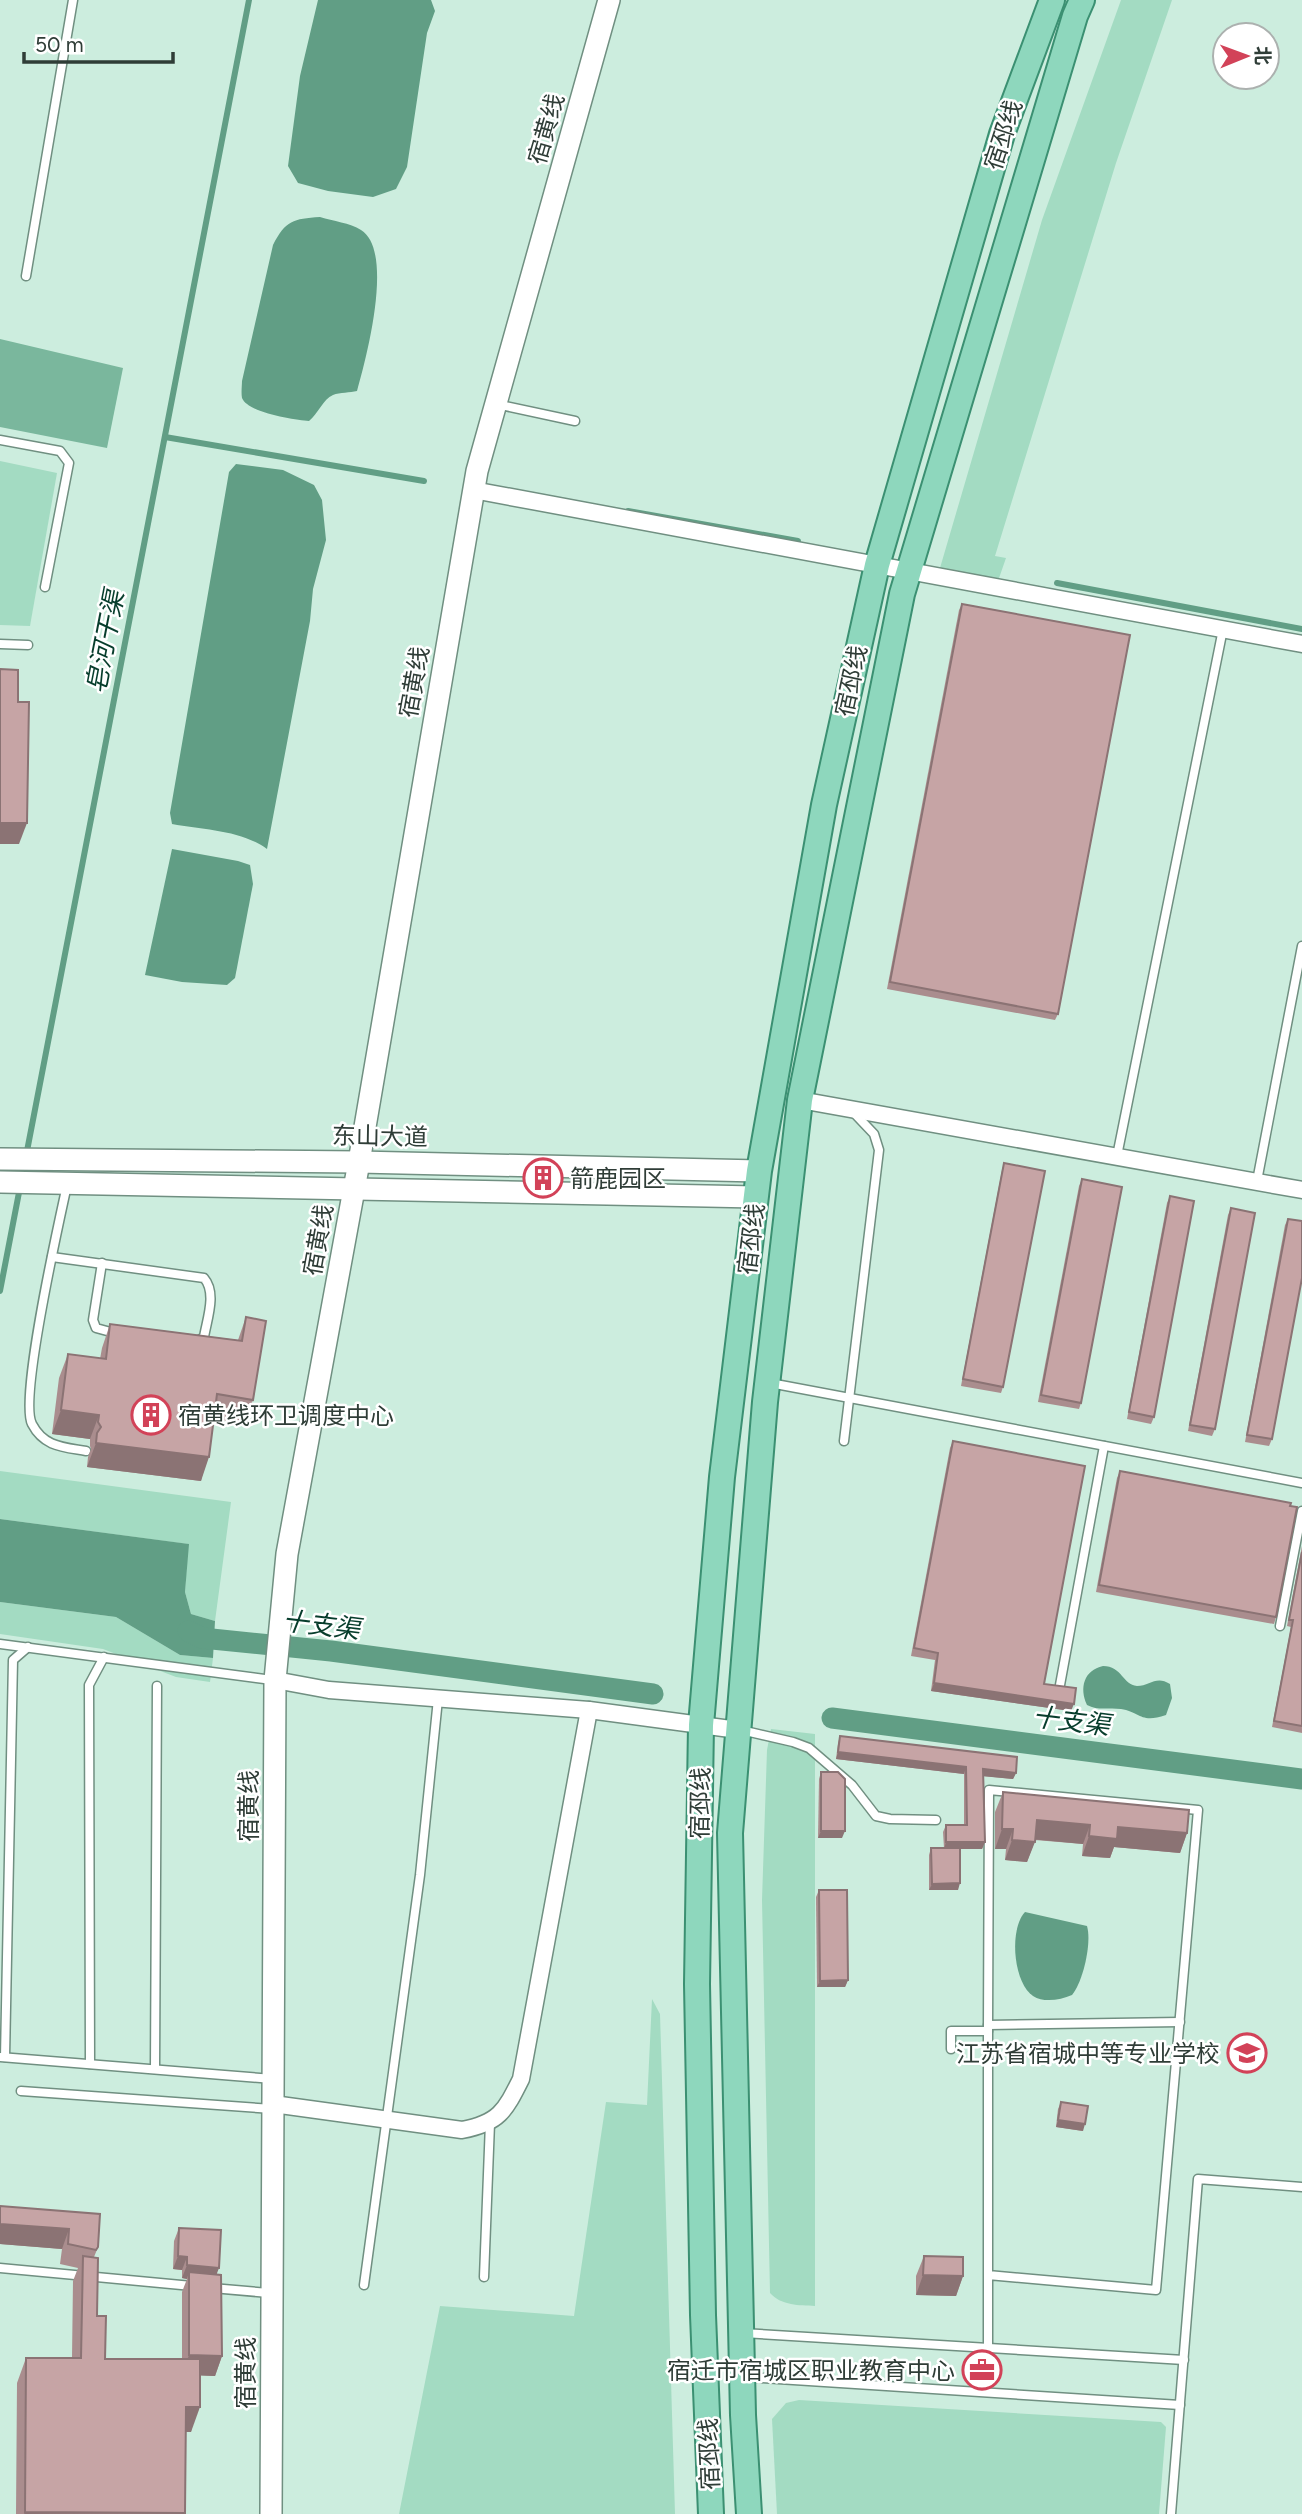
<svg xmlns="http://www.w3.org/2000/svg" width="1302" height="2514" viewBox="0 0 1302 2514" font-family="Figtree,'Noto Sans SC',sans-serif">
	<style>
		.green { fill: #a3dbc2 }
		.forest { fill: #7ab79d }
		.water { fill: #619e85 }
		.lines { fill: none; stroke-linecap: round; stroke-linejoin: round }
		.stream { stroke: #619e85; stroke-width: 6 }
		.canal { stroke: #619e85; stroke-width: 21 }
		.service-casing { stroke: #708f81; stroke-width: 11 }
		.minor-casing { stroke: #708f81; stroke-width: 19 }
		.secondary-casing { stroke: #708f81; stroke-width: 24 }
		.primary-casing { stroke: #3b9072; stroke-width: 28 }
		.service { stroke: #fff; stroke-width: 8 }
		.minor { stroke: #fff; stroke-width: 16 }
		.secondary { stroke: #fff; stroke-width: 21 }
		.primary { stroke: #8ed7bd; stroke-width: 24 }
		.wall { fill: #aa8d8e }
		.shaded-wall { fill: #8b7374 }
		.building { fill: #c6a4a5; stroke: #8b7374; stroke-width: 2 }
		.labels { text-anchor: middle; dominant-baseline: central; stroke-width: 5; stroke-linejoin: round; paint-order: stroke }
		.street-label { font-size: 24px; fill: #2f3d37; stroke: #fff }
		.poi-label { font-size: 24px; fill: #2f3d37; stroke: #fff; text-anchor: start }
		.water-label { font-size: 26px; font-style: italic; fill: #073d2c; stroke: #fff }
	</style>
	<rect width="100%" height="100%" fill="#ccedde"/>
	<g class="green">
		<polygon points="1121,0 1172,0 1116,163 995,556 1006,558 998,581 940,568 1042,220"/>
		<polygon points="0,461 57,473 30,626 0,625"/>
		<polygon points="0,1471 231,1502 215,1621 191,1614 185,1592 188,1544 0,1519"/>
		<polygon points="0,1602 116,1617 180,1655 213,1658 210,1682 176,1677 103,1649 0,1634"/>
		<path d="M771,1729L815,1734V2306C799,2305 782,2306 770,2293L762,1900L767,1750Z"/>
		<polygon points="652,1999 660,2014 675,2514 399,2514 440,2306 574,2316 606,2102 647,2105"/>
		<polygon points="799,2400 1161,2422 1166,2427 1159,2514 777,2514 772,2419 786,2403"/>
	</g>
	<polygon class="forest" points="0,339 123,368 107,448 0,427"/>
	<g class="water">
		<polygon points="318,0 431,0 435,11 427,33 407,167 396,189 373,197 328,191 298,183 288,166 300,76"/>
		<path d="M320,217C333,221 350,223 361,230C395,251 366,359 357,391C350,393 340,392 333,395C323,399 318,414 309,421C295,420 248,413 242,398C241,393 242,385 242,381L273,245C286,220 293,219 320,217Z"/>
		<path d="M236,464L283,470L314,485L322,500L326,540L313,589L310,621L267,849C241,830 204,830 172,824L170,813L229,472Z"/>
		<polygon points="172,849 238,861 250,865 253,884 235,978 227,985 182,982 145,975"/>
		<polygon points="0,1519 189,1544 185,1592 191,1614 215,1621 213,1658 180,1655 116,1617 0,1602"/>
		<path d="M1103,1666C1122,1666 1123,1685 1137,1686C1150,1686 1156,1675 1170,1684L1172,1698L1166,1715C1140,1724 1141,1712 1121,1709C1109,1707 1098,1711 1087,1705C1079,1688 1084,1670 1103,1666Z"/>
		<path d="M1025,1912L1087,1926C1092,1943 1083,1982 1072,1995C1060,2000 1044,2003 1033,1996C1013,1982 1009,1929 1025,1912Z"/>
	</g>
	<g class="lines">
		<g class="stream">
			<polyline points="165,437 424,481"/>
			<polyline points="628,511 798,541"/>
			<polyline points="1057,583 1302,629"/>
			<polyline points="0,1291 249,0"/>
		</g>
		<g class="canal">
			<polyline points="188,1631 202,1638 331,1651 653,1694"/>
			<polyline points="832,1718 1302,1779"/>
		</g>
		<g class="service-casing">
			<g id="service">
				<polyline points="26,276 73,0"/>
				<polyline points="496,404 575,421"/>
				<polyline points="0,440 60,451 69,463 45,587"/>
				<polyline points="0,644 28,645"/>
				<polyline points="1117,1156 1223,629"/>
				<polyline points="1257,1181 1302,946"/>
				<path d="M67,1185C59,1222 19,1399 32,1424C44,1447 63,1447 86,1451"/>
				<path d="M52,1257L204,1278C217,1293 207,1319 204,1337L196,1342"/>
				<polyline points="102,1263 93,1320 96,1328 118,1334"/>
				<polyline points="770,1383 1302,1483"/>
				<polyline points="844,1441 879,1150 874,1134 855,1114"/>
				<polyline points="1280,1626 1302,1511"/>
				<polyline points="0,1644 272,1680"/>
				<polyline points="1060,1685 1104,1446"/>
				<polyline points="741,1730 793,1742 809,1748 852,1785 876,1816 890,1819 936,1820"/>
				<polyline points="988,2025 1180,2022"/>
				<polyline points="951,2049 951,2031 988,2031"/>
				<polyline points="0,2057 273,2079"/>
				<polyline points="5,2057 13,1660 28,1647"/>
				<polyline points="90,2064 89,1685 104,1657"/>
				<polyline points="155,2069 157,1686"/>
				<polyline points="21,2091 273,2109"/>
				<polyline points="0,2268 192,2286"/>
				<polyline points="484,2277 490,2123"/>
				<polyline points="364,2285 420,1875 438,1699"/>
				<polyline points="212,2288 269,2293"/>
				<polyline points="743,2333 1184,2360"/>
				<polyline points="988,2348 988,2025 989,1790 1198,1810 1156,2290 988,2275"/>
				<polyline points="746,2377 1180,2405"/>
				<polyline points="1171,2514 1198,2179 1302,2187"/>
			</g>
		</g>
		<g class="minor-casing">
			<g id="minor">
				<polyline points="473,490 1302,644"/>
				<polyline points="800,1100 1302,1190"/>
				<polyline points="275,1680 329,1690 589,1710 738,1730"/>
				<path d="M273,2104L462,2130C499,2123 505,2111 521,2079L589,1710"/>
			</g>
		</g>
		<g class="secondary-casing">
			<g id="secondary">
				<polyline points="0,1159 359,1162 759,1171"/>
				<polyline points="0,1182 756,1197"/>
				<polyline points="271,2514 275,1680 287,1554 359,1162 477,471 609,0"/>
			</g>
		</g>
		<g class="primary-casing">
			<g id="primary">
				<polyline points="711,2514 703,2315 697,1984 701,1725 722,1477 759,1171 824,805 877,565 1002,134 1052,0"/>
				<polyline points="749,2514 743,2415 730,1833 765,1402 800,1100 902,594 1075,16 1082,0"/>
			</g>
		</g>
		<use href="#service" class="service"/>
		<use href="#minor" class="minor"/>
		<use href="#secondary" class="secondary"/>
		<use href="#primary" class="primary"/>
	</g>
	<g class="wall">
		<polygon points="962,604 1058,1014 1055,1020 887,989 959,610"/>
		<polygon points="1004,1163 1003,1387 1001,1393 961,1386 1002,1170"/>
		<polygon points="1082,1179 1081,1403 1079,1409 1038,1402 1079,1186"/>
		<polygon points="1170,1196 1154,1417 1151,1424 1127,1419 1167,1203"/>
		<polygon points="1231,1208 1215,1429 1212,1436 1188,1431 1228,1215"/>
		<polygon points="1288,1219 1272,1439 1269,1446 1245,1442 1285,1225"/>
		<polygon points="246,1317 253,1400 244,1424 214,1419 201,1481 87,1467 88,1457 91,1449 90,1446 90,1439 52,1434 59,1378 68,1354 100,1359 102,1348 110,1324 238,1340"/>
		<polygon points="953,1441 1044,1684 1071,1711 931,1691 935,1660 911,1656 950,1448"/>
		<polygon points="1120,1471 1276,1617 1274,1624 1096,1592 1117,1478"/>
		<polygon points="1302,1546 1302,1733 1272,1727 1291,1627 1287,1626"/>
		<polygon points="840,1736 1016,1773 1013,1779 983,1776 985,1842 982,1849 960,1849 958,1890 929,1890 929,1855 931,1848 944,1848 943,1832 946,1825 964,1825 964,1774 836,1759 838,1743"/>
		<polygon points="821,1772 842,1838 818,1838 819,1779"/>
		<polygon points="1003,1792 1187,1833 1180,1853 1114,1847 1110,1858 1082,1856 1083,1844 1035,1840 1027,1862 1005,1860 1006,1849 995,1849 995,1812"/>
		<polygon points="819,1890 848,1980 845,1987 817,1987 816,1897"/>
		<polygon points="1061,2102 1083,2131 1056,2127 1058,2109"/>
		<polygon points="100,2214 98,2247 94,2257 97,2316 105,2359 182,2359 182,2292 187,2279 182,2278 182,2270 173,2269 174,2241 179,2228 217,2274 222,2356 215,2376 200,2375 191,2432 186,2432 185,2514 16,2514 17,2383 26,2358 72,2358 73,2281 78,2268 60,2264 62,2249 0,2244"/>
		<polygon points="924,2256 963,2276 956,2296 916,2295 916,2276"/>
	</g>
	<g class="shaded-wall">
		<polygon points="0,823 27,823 19,844 0,844"/>
		<polygon points="61,1410 99,1415 90,1439 52,1434"/>
		<polygon points="96,1443 209,1457 201,1481 87,1467"/>
		<polygon points="934,1683 1074,1704 1071,1711 931,1691"/>
		<polygon points="838,1752 966,1767 964,1774 836,1759"/>
		<polygon points="983,1769 1016,1773 1013,1779 981,1776"/>
		<polygon points="1037,1820 1090,1825 1083,1844 1030,1839"/>
		<polygon points="1118,1827 1187,1833 1180,1853 1114,1847 1110,1858 1082,1856 1089,1836"/>
		<polygon points="1002,1829 1013,1829 1006,1849 995,1849"/>
		<polygon points="821,1831 845,1831 842,1838 818,1838"/>
		<polygon points="1012,1840 1035,1842 1027,1862 1005,1860"/>
		<polygon points="946,1842 985,1842 982,1849 944,1849"/>
		<polygon points="960,1883 958,1890 929,1890 932,1884"/>
		<polygon points="848,1980 845,1987 817,1987 820,1981"/>
		<polygon points="1058,2120 1085,2124 1083,2131 1056,2127"/>
		<polygon points="0,2224 69,2229 62,2249 0,2244"/>
		<polygon points="178,2256 187,2257 182,2270 173,2269"/>
		<polygon points="187,2265 219,2268 214,2281 189,2272 187,2279 182,2278"/>
		<polygon points="923,2275 963,2276 956,2296 916,2295"/>
		<polygon points="189,2355 222,2356 215,2376 182,2375"/>
		<polygon points="186,2407 200,2407 191,2432 177,2432"/>
		<polygon points="25,2512 185,2513 24,2514"/>
	</g>
	<g class="building">
		<polygon points="962,604 1130,635 1058,1014 890,982"/>
		<polygon points="0,669 18,670 18,702 29,702 27,823 0,823"/>
		<polygon points="1004,1163 1045,1171 1003,1387 963,1379"/>
		<polygon points="1082,1179 1122,1187 1081,1403 1041,1395"/>
		<polygon points="1170,1196 1194,1201 1154,1417 1129,1412"/>
		<polygon points="1231,1208 1255,1213 1215,1429 1190,1425"/>
		<polygon points="1288,1219 1302,1221 1302,1278 1272,1439 1247,1435"/>
		<polygon points="246,1317 266,1321 253,1400 217,1394 209,1457 96,1443 97,1433 101,1427 98,1422 99,1415 61,1410 68,1354 106,1359 110,1324 242,1341"/>
		<polygon points="953,1441 1085,1466 1044,1684 1076,1688 1074,1704 934,1683 938,1653 914,1648"/>
		<polygon points="1120,1471 1291,1503 1290,1506 1297,1507 1276,1617 1099,1585"/>
		<polygon points="1302,1552 1302,1726 1274,1721 1293,1620 1289,1620"/>
		<polygon points="840,1736 1017,1757 1016,1773 983,1769 985,1842 946,1842 946,1825 967,1825 966,1767 838,1752"/>
		<polygon points="821,1772 838,1772 845,1779 845,1831 821,1831"/>
		<polygon points="1003,1792 1189,1810 1187,1833 1118,1827 1117,1839 1089,1836 1090,1825 1037,1820 1035,1842 1012,1840 1013,1829 1002,1829"/>
		<polygon points="931,1848 960,1848 960,1883 932,1884"/>
		<polygon points="819,1890 847,1890 848,1980 820,1981"/>
		<polygon points="1061,2102 1088,2106 1085,2124 1058,2120"/>
		<polygon points="0,2206 100,2214 98,2247 96,2250 68,2244 69,2229 0,2224"/>
		<polygon points="179,2228 221,2230 219,2268 187,2265 187,2257 178,2256"/>
		<polygon points="83,2256 98,2258 97,2316 106,2316 105,2359 200,2359 200,2407 186,2407 185,2513 25,2512 26,2358 81,2358"/>
		<polygon points="924,2256 963,2257 963,2276 923,2275"/>
		<polygon points="189,2272 221,2275 222,2356 189,2355"/>
	</g>
	<defs>
		<g id="building-ring" transform="scale(2.0125)"><circle r="9.5" fill="#fff" stroke="#d24258" stroke-width="1.5"/><path d="M-4-6H4V6H1V3H-1V6H-4ZM-2.5-4.3h1.7v1.8h-1.7ZM.8-4.3h1.7v1.8H.8ZM-2.5-1h1.7V.8h-1.7ZM.8-1h1.7V.8H.8Z" fill="#d24258"/></g>
		<g id="school-ring" transform="scale(2.0125)"><circle r="9.5" fill="#fff" stroke="#d24258" stroke-width="1.5"/><path d="M0-5L7-2L0 1L-7-2ZM-4 1L0 2.5L4 1V4Q0 6-4 4Z" fill="#d24258"/></g>
		<g id="office-ring" transform="scale(2.0125)"><circle r="9.5" fill="#fff" stroke="#d24258" stroke-width="1.5"/><path d="M-6-3h4V-5.5h4V-3h4V5H-6ZM-1-4.5V-3h2v-1.5ZM-6 0V1H6V0Z" fill="#d24258"/></g>
	</defs>
	<g fill-rule="evenodd">
		<use href="#building-ring" x="543" y="1178"/>
		<use href="#building-ring" x="151" y="1415"/>
		<use href="#school-ring" x="1247" y="2053"/>
		<use href="#office-ring" x="982" y="2370"/>
	</g>
	<g class="labels">
		<g class="street-label">
			<text transform="translate(546 129) rotate(-74)">宿黄线</text>
			<text transform="translate(1003 135) rotate(-72)">宿邳线</text>
			<text transform="translate(851 681) rotate(-78)">宿邳线</text>
			<text transform="translate(414 682) rotate(-80)">宿黄线</text>
			<text transform="translate(380 1136) rotate(1)">东山大道</text>
			<text transform="translate(751 1239) rotate(-83)">宿邳线</text>
			<text transform="translate(318 1240) rotate(-80)">宿黄线</text>
			<text transform="translate(700 1803) rotate(-89)">宿邳线</text>
			<text transform="translate(248 1806) rotate(-90)">宿黄线</text>
			<text transform="translate(245 2373) rotate(-90)">宿黄线</text>
			<text transform="translate(709 2454) rotate(-92)">宿邳线</text>
		</g>
		<g class="poi-label">
			<text x="570" y="1178">箭鹿园区</text>
			<text x="178" y="1415">宿黄线环卫调度中心</text>
			<text x="1220" y="2053" text-anchor="end">江苏省宿城中等专业学校</text>
			<text x="955" y="2370" text-anchor="end">宿迁市宿城区职业教育中心</text>
		</g>
		<g class="water-label">
			<text transform="translate(105 642) rotate(-79)">皂河干渠</text>
			<text transform="translate(321 1625) rotate(7)">十支渠</text>
			<text transform="translate(1071 1721) rotate(7)">十支渠</text>
		</g>
	</g>
	<g transform="translate(1246 56) rotate(89)"><circle r="33" fill="#ffffff" stroke="#acb1af" stroke-width="2"/>
	<path d="M0-5L12 26L0 18L-12 26Z" fill="#d24258"/>
	<text y="-10" font-size="19" font-weight="bold" text-anchor="middle" fill="#2f3d37">北</text>
	</g>
	<path d="M24 52v10h149v-10" fill="none" stroke="#2f3d37" stroke-width="3.5"/>
	<text x="35" y="52" font-size="21" fill="#2f3d37" stroke="#ffffff" stroke-width="5" paint-order="stroke">50 m</text>
</svg>
